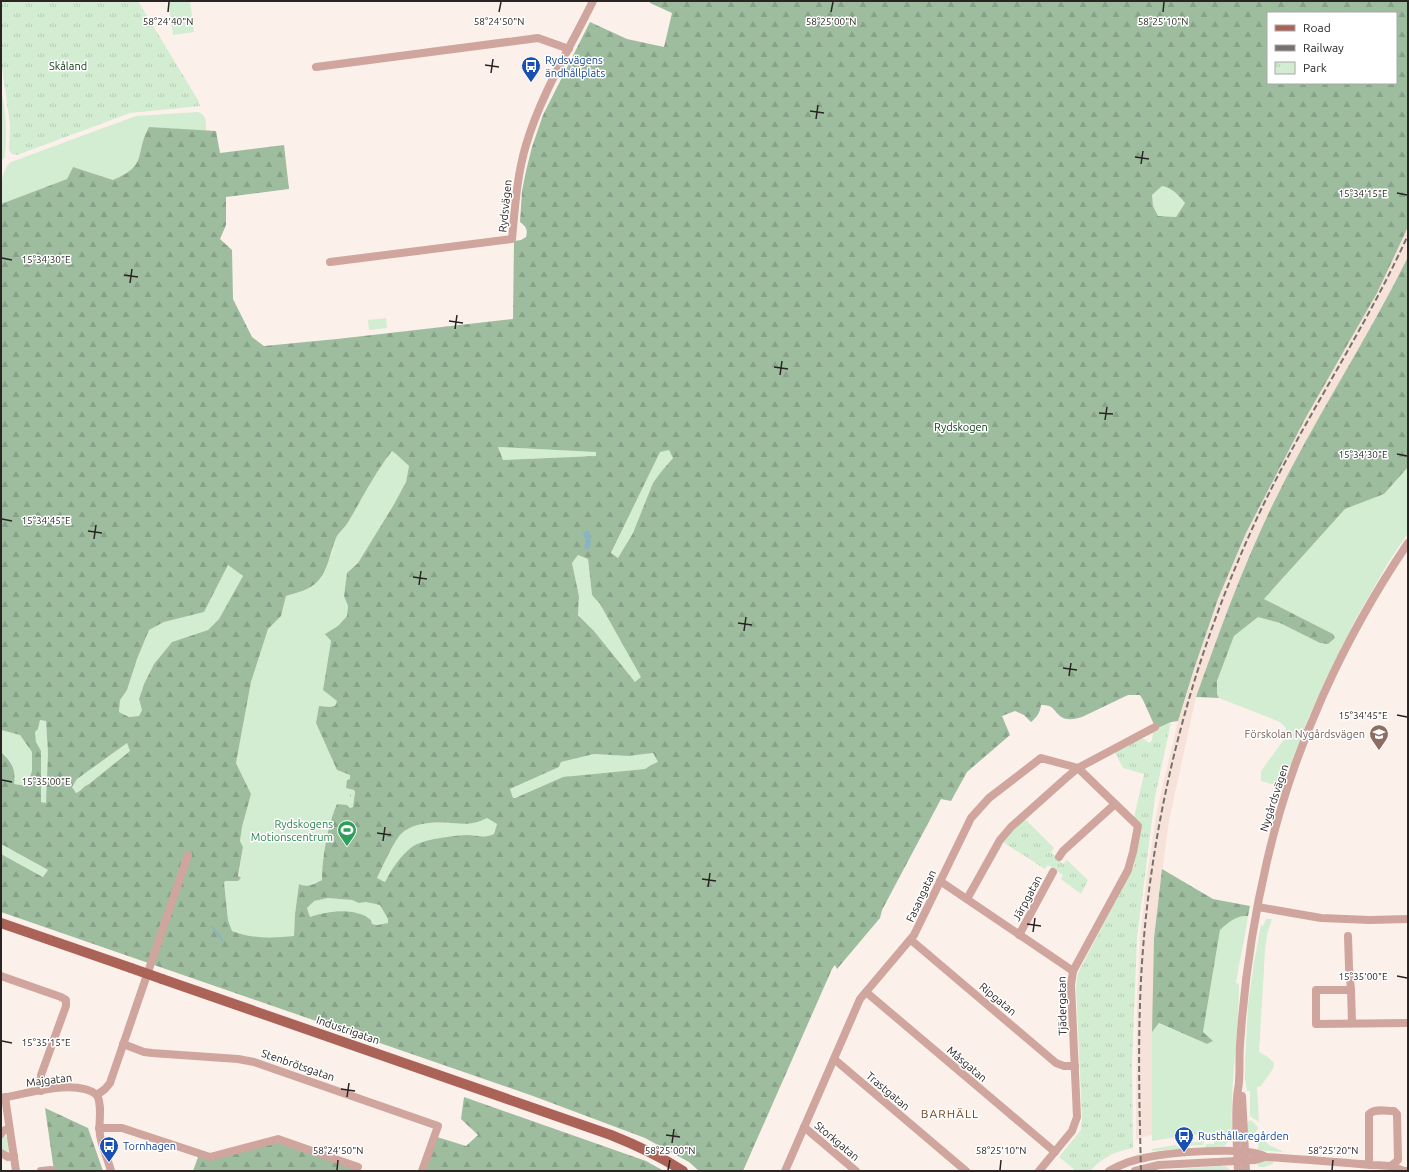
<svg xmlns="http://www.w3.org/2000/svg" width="1409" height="1172" viewBox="0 0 1409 1172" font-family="Ubuntu,sans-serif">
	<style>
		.built { fill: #f7e2da }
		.green { fill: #d2edd2 }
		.forest { fill: url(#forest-firs); fill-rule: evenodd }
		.park { fill: url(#park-tufts) }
		.water { fill: #88b4c5 }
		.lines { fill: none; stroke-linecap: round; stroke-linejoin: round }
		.stream { stroke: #88b4c5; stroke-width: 2 }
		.minor { stroke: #cfa59e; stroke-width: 8 }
		.major { stroke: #ab6358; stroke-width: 10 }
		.rail { stroke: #77706d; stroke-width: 2; stroke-dasharray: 6 3; stroke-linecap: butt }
		.major-bridge { stroke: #ab6358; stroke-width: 10 }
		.ticks { fill: none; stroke: #2a2524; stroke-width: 1.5 }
		.labels { text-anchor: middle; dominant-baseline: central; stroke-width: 3; stroke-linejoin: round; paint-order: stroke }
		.transit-label { font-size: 11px; fill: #164399; stroke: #fff; text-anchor: start }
		.park-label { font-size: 11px; fill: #07360f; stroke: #fff }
		.street-label { font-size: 11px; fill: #2a2524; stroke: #fff }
		.education-label { font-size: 11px; fill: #785e54; stroke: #fff; text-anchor: end }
		.leisure-label { font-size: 11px; fill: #27864d; stroke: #fff; text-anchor: end }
		.neighbourhood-label { font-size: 12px; letter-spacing: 1px; fill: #6f461b; stroke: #fff }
		.ticks-label { font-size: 10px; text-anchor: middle; fill: #2a2524; stroke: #fff; stroke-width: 3; stroke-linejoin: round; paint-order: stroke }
	</style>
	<defs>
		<pattern id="forest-firs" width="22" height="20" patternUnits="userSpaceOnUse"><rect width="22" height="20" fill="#9ebd9f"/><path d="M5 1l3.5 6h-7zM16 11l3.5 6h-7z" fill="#88a289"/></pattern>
		<pattern id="park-tufts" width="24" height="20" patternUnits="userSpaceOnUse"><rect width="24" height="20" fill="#d2edd2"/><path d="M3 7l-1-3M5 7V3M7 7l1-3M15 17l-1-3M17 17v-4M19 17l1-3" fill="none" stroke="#b4cbb4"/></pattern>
	</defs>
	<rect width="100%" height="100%" fill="#fcf0eb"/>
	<polygon class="built" points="1408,227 1408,257 1367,335 1297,458 1272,506 1249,556 1196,697 1169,821 1158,902 1154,938 1152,1135 1136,1139 1137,1003 1140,938 1147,875 1157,811 1178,721 1194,669 1218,599 1246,533 1305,419 1377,293"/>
	<g class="green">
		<polygon points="168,1 190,1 194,32 173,35"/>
		<path d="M1,92C6,104 8,145 4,159L1,160Z"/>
		<path d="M198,112C207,115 206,123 206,131L149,127C134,154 149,165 113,180L73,167L67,179L1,204C1,191 0,171 11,162L136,116Z"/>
		<path d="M1162,186C1173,188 1178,195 1185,203L1176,217L1158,216L1153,206L1152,195Z"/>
		<polygon points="386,318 387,328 369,330 368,320"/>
		<polygon points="498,447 596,452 596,456 503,460"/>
		<polygon points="669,450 673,458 661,472 633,533 619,558 611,554 660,451"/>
		<path d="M392,451L396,454L409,466L406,482L393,506L358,563L347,573L344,596L348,606L347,616L338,626L325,634L331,641L323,690L337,701L335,706L330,707L316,723L337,770L350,775V779L355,792L353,807L350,808L358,863L311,885L304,886L299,884L295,914L294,936C273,938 252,939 232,931L228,920L224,882L226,881H238L243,847L240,841L242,827L251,794L236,763L251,682L268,629L281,616L286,596L301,591L321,577L332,553L336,537L346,526L379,467Z"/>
		<polygon points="1408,467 1408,533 1388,563 1357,617 1327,677 1308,719 1283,787 1261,781 1261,771 1285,738 1286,728 1280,722 1219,698 1217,694 1217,681 1234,636 1258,616 1280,623 1320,643 1335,638 1333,634 1264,599 1345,509 1384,494"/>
		<polygon points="578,555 588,559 592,595 600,604 642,677 635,682 594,631 578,614 579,596 572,563"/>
		<polygon points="228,565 243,576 219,619 208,630 172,642 154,664 144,684 139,699 142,710 139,716 129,717 119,712 120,700 127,690 137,659 149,630 164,622 204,612"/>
		<polygon points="40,720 46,721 48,753 47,803 41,802 41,751 36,742 35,732 38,729"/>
		<path d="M1,730L20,735L32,752V771L27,786L13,784C17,768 12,763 1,752Z"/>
		<path d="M127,742L130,751L89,784C83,786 82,791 76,793L72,787L77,779Z"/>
		<polygon points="653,753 659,762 651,765 645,769 563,777 514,798 513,798 510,789 559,767 561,762 594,754 628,756"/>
		<path d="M487,818L497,824L494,834L485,837L468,835L398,861L385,882L377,878C382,868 394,841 401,834C413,822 435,822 451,823C466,824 474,825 487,818Z"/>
		<polygon points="1,844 38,865 48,870 44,877 1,854"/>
		<path d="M328,898L352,900L359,903L366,902L380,905L389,919L388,923L377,925L372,924L371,920C355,907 328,911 310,917L307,908L314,901Z"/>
		<path d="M1241,915L1248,916C1245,939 1239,961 1236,983L1239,984C1239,1034 1230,1083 1232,1134L1190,1135L1152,1141V1032L1158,1023L1207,1044L1212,1041L1203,1032L1220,930L1230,921Z"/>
		<polygon points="1266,919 1272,919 1267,934 1265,951 1259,1052 1268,1057 1274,1063 1273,1069 1261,1086 1257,1087 1259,1122 1250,1116 1250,1091 1247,1091 1245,1079 1245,1064 1248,1005 1254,962 1261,925 1263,926"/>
		<polygon points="1251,1120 1258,1127 1258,1129 1255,1133 1247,1134 1247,1122"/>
		<path d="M3,1136L7,1137L9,1151C6,1153 3,1151 1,1149V1139Z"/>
		<polygon points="1262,1138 1269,1145 1282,1151 1282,1152 1258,1150 1259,1140"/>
		<polygon points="1204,1141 1203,1145 1181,1146 1181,1144"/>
		<polygon points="1214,1141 1229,1141 1224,1146 1205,1148 1206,1144 1214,1144"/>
		<polygon points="1175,1145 1181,1149 1152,1151 1152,1149"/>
		<polygon points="1273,1161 1273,1164 1264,1167 1259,1167 1257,1164 1258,1162"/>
		<polygon points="1220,1166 1227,1167 1231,1171 1151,1171"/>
	</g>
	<g class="forest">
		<path d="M650,1H1408V227L1377,293L1305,419L1246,533L1218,599L1194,669L1178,721L1171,722L1156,729L1143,700L1140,695H1128L1082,717C1075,719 1066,721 1060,716C1052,709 1054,705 1041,705C1040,713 1037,717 1031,722L1024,715L1015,711L1002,716L1010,735L967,772L951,801L941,799L882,910L880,918L837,969L835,965L832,969L743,1171H699L689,1162L645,1138L533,1096L1,912V854L43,877L48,870L1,844V752C12,763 16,768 14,784L27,786L32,771V752L20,735L1,730V204L67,179L73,167L113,180C149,165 134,154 149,127L216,131L220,153L284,145L289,189L226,197V225L220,239L232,250L233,299L252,337L264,346L337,339L513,319L514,241L521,240L526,237C528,229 526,227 520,222L522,191L526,171L532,147L543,115L590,22L627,39L664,47L672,13L650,3ZM1268,13H1396V83H1268ZM1162,186C1173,188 1178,195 1185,203L1176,217L1158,216L1153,206L1152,195ZM498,447L596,452V456L503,460ZM669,450L673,458L661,472L653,483L633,533L618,558L611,553L660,452ZM392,451L396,454L409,466L406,482L393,506L358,563L347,573L344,596L348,606L347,616L338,626L325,634L331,641L323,690L337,701L335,706L330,707L319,706L316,723L337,770L350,775V779L347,780L346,788L354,790L355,792L353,807L350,808L347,805L337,804C328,824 322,858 322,880C314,884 308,888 299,884L295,914L294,936C273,938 252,939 232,931L228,920L224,882L226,881H238L241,878L238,876L243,847L240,841L242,827L251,794L236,763L251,682L268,629L281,616L286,596C296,593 309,590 317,582C328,571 330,553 336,538C338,533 344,529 347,524C362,499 374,474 392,451ZM578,555L588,559L592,595L600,604L641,677L635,682L594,631L578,615L579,596L572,563ZM228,565L243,576L219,619L208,630L172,642L154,664L144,684L139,699L142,710L139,716L129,717L119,712L120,700L127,690L137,659L149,630L164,622L204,612ZM40,720L46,721L48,753L46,803L41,802V751L36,742L35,732L38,729ZM127,743L130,751L89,784C83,786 82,791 76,793L72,787L77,779ZM653,753L658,762L651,765L645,769L563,777L515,798H513L510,789L559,767L561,762L594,754L628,756ZM487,818L497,824L494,834C481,839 479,835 466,835C452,836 423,839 412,847C400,856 392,869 385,882L377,878C382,868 394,841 401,834C413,822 435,822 451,823C466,824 474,825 487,818ZM328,898L352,900L359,903L366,902L380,905L388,919V923L377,925L372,924L371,920C355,907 328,911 310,917L307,908L314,901Z"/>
		<path d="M1408,257V467L1384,494L1345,509L1264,599L1333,634L1335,638L1328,644L1320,643L1280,623L1258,617L1234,636L1217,681V694L1219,698L1196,697C1219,633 1242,568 1272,506C1313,421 1366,342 1408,257Z"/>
		<path d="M1162,869L1213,899L1250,906L1248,916C1236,915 1229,922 1220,930L1203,1032L1213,1041L1207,1044L1159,1023L1152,1032L1154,938Z"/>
		<polygon points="464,1097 646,1161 664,1171 425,1171 437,1137 466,1146 478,1135 461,1119"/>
		<polygon points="45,1108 88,1128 103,1171 54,1171"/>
		<polygon points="276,1142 355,1169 355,1171 193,1171 198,1157"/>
	</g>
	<g class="park">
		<polygon points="1,1 138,1 198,100 200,106 130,113 17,155 12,154 9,150 10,125 1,60"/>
		<path d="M1171,722L1155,797L1137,938L1132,1064L1133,1148C1114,1152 1103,1157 1090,1171H1076L1059,1157L1081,1130L1082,1117L1076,985L1078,973L1134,866L1142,825L1134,817L1144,774L1123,768L1114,751L1141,737L1149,743L1152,741L1153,731Z"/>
		<polygon points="338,788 353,791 350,804 336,802"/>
		<polygon points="1025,819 1054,848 1051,852 1063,864 1067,860 1088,880 1081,894 1061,879 1063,875 1048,865 1045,869 1003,842 1008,835"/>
	</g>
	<path class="water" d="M586,531H589C591,538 592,544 588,550L584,548L586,540L583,533Z"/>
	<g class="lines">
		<polyline class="stream" points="212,926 222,940"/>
		<g class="minor">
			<polyline points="316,67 538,38 569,49"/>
			<path d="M330,262L512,239C515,207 517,175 526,145C541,94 570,48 593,1"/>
			<polyline points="1059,857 1063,851 1115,804"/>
			<polyline points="940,881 1073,971"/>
			<polyline points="967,899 1000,840 1011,827 1066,778 1078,768 1155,727"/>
			<polyline points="1258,907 1321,918 1370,920 1408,919"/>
			<polyline points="1019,935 1053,872"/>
			<polyline points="1348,936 1349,967 1351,990"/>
			<polyline points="911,940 1056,1063 1064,1066 1075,1066"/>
			<polyline points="1,976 61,997 66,1000 66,1006 41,1075 41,1091"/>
			<polyline points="866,992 1055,1152"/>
			<polyline points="1352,1023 1351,990 1316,990 1316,1024 1408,1023"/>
			<polyline points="123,1044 144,1052 152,1053 238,1059 254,1062 438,1126 422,1171"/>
			<polyline points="834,1059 966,1171"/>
			<polyline points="97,1095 105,1089 110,1083 188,855"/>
			<path d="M97,1095C103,1107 98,1122 100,1135C102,1148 108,1159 111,1171"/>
			<polyline points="1242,1096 1246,1171"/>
			<polyline points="5,1097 16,1171"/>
			<path d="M1,1098C26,1094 77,1078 97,1095"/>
			<polyline points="804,1127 856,1171"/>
			<polyline points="99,1128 122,1128 210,1157 278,1139 358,1167"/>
			<polyline points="1,1134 3,1131 9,1128"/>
			<polyline points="1,1153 8,1157 14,1156"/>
			<polyline points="1391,1166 1404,1171 1408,1171"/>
			<polyline points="41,1171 51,1170"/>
			<polyline points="785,1171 860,999 914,935 971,818 989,798 1041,758 1078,768 1138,826 1133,852 1128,870 1073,971 1071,985 1077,1117 1072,1131 1039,1171"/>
			<path d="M1109,1171C1120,1165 1132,1160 1144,1158C1166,1153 1248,1145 1266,1157C1308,1159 1349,1164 1391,1166L1398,1160L1397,1114L1394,1111C1386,1111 1375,1108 1369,1114V1165"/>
			<polyline points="1135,1171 1159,1165 1255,1160 1266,1157"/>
			<path d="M1238,1171C1237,1147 1235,1122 1237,1098C1237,1092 1239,1087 1239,1081C1240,1069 1239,1057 1240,1045C1244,983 1253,921 1267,861C1293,748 1343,639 1408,543"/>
		</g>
		<g class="major">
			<polyline points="1,923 131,968"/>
			<path d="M162,979L611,1135C636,1145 660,1156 683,1171"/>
		</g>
		<path class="rail" d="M1141,1171C1139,1093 1137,1015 1144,937C1157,791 1196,649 1258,516C1303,420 1364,332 1408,235"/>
		<polyline class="major-bridge" points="131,968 162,979"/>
	</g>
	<path class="ticks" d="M168,12L169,2M499,12L501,2M831,12L833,2M1163,12L1164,2M485,65L499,67M491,73L493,59M810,111L824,113M816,119L818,105M1135,157L1149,159M1141,164L1143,151M1397,193L1407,195M2,258L12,260M124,275L138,277M130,283L132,269M449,321L463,323M455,329L457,315M774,367L788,369M780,375L782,361M1099,413L1113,414M1105,420L1107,407M1397,454L1407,456M2,519L12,521M88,531L102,533M94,539L96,525M413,577L427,579M419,585L421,571M738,623L752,625M744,631L746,617M1063,668L1077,670M1069,676L1071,663M1397,715L1407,717M2,780L12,782M377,833L391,835M383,841L385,827M702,879L716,881M708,887L710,873M1027,924L1041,926M1033,932L1035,918M1397,976L1407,978M2,1041L12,1043M341,1089L355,1091M347,1097L349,1083M666,1135L680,1137M672,1143L674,1129M337,1170L338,1160M668,1170L670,1160M1000,1170L1001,1160M1332,1170L1333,1160"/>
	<defs>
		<g id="bus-pin" transform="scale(1)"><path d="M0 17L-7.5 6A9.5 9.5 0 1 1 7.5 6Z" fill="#1a4fb4" stroke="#fff"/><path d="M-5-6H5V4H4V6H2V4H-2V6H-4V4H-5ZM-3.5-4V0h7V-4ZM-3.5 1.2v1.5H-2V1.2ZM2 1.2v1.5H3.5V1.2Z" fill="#fff"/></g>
		<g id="school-pin" transform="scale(1)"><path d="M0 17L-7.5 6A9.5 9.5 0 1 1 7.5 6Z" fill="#8d6e63" stroke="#fff"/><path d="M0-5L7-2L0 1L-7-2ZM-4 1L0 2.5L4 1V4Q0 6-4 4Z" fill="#fff"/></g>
		<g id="stadium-pin" transform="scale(1)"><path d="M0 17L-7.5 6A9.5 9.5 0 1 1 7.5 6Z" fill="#2e9e5b" stroke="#fff"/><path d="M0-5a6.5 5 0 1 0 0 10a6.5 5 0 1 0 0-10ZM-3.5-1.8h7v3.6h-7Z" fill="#fff"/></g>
	</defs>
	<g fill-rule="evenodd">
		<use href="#bus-pin" x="531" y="66"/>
		<use href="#school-pin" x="1379" y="734"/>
		<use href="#stadium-pin" x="347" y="830"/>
		<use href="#bus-pin" x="1184" y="1136"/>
		<use href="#bus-pin" x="109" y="1146"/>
	</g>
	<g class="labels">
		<g class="transit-label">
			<text x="545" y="60">Rydsvägens<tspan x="545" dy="13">ändhållplats</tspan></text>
			<text x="1198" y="1136">Rusthållaregården</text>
			<text x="123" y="1146">Tornhagen</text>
		</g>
		<g class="park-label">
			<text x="68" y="66">Skåland</text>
			<text x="961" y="427">Rydskogen</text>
		</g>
		<g class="street-label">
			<text transform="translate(505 206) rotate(-84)">Rydsvägen</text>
			<text transform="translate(1274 798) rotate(-72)">Nygårdsvägen</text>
			<text transform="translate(921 896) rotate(-65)">Fasangatan</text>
			<text transform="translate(1027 898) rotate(-62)">Järpgatan</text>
			<text transform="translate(998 999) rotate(40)">Ripgatan</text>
			<text transform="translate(1062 1006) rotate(-91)">Tjädergatan</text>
			<text transform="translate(348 1030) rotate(19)">Industrigatan</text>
			<text transform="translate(967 1064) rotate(40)">Måsgatan</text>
			<text transform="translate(298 1065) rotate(19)">Stenbrötsgatan</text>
			<text transform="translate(49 1080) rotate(-7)">Majgatan</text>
			<text transform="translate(888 1091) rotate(40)">Trastgatan</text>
			<text transform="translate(837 1141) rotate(40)">Storkgatan</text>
		</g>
		<g class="education-label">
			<text x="1365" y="734">Förskolan Nygårdsvägen</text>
		</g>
		<g class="leisure-label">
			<text x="333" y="824">Rydskogens<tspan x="333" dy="13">Motionscentrum</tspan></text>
		</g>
		<g class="neighbourhood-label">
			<text x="950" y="1113">BARHÄLL</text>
		</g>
	</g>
	<g class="ticks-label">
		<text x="168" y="25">58°24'40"N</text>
		<text x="499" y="25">58°24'50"N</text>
		<text x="831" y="25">58°25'00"N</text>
		<text x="1163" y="25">58°25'10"N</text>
		<text x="1363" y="197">15°34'15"E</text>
		<text x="46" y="263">15°34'30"E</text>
		<text x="1363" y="458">15°34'30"E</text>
		<text x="46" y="524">15°34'45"E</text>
		<text x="1363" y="719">15°34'45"E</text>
		<text x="46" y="785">15°35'00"E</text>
		<text x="1363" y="980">15°35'00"E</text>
		<text x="46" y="1046">15°35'15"E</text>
		<text x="338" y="1154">58°24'50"N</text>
		<text x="670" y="1154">58°25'00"N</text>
		<text x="1001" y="1154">58°25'10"N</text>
		<text x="1333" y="1154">58°25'20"N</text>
	</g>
	<rect width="1409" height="1172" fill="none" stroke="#2a2524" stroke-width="4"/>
	<rect x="1267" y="12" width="130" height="72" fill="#ffffff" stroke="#aaa8a7"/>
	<rect x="1275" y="25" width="20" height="6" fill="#ab6358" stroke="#aaa8a7"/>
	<text x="1303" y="32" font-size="12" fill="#2a2524">Road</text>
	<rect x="1275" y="45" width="20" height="6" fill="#77706d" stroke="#aaa8a7"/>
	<text x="1303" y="52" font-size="12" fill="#2a2524">Railway</text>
	<rect x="1275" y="62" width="20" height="12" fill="url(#park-tufts)" stroke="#aaa8a7"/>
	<text x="1303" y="72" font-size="12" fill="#2a2524">Park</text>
</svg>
